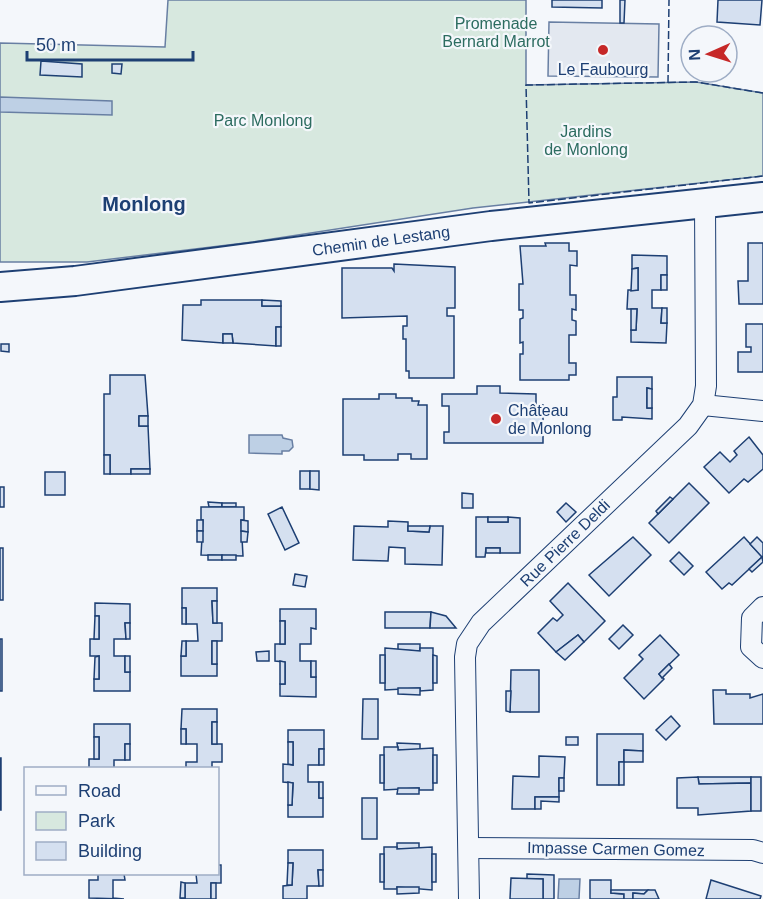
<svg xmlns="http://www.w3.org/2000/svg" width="763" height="899" viewBox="0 0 763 899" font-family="Helvetica,sans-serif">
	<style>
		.green { fill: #d7e8df; stroke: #687fa3; stroke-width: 1.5 }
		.parking { fill: #e3e8f0; stroke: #687fa3; stroke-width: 1.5 }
		.water { fill: #bed0e5; stroke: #687fa3; stroke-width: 1.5 }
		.building { fill: #d5e0f0; stroke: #1d3f73; stroke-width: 1.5 }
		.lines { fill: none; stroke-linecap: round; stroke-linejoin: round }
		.street-casing { stroke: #1d3f73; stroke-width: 22 }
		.secondary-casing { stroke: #1d3f73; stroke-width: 32 }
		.street { stroke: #f4f7fb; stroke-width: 20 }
		.secondary { stroke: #f4f7fb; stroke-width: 28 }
		.fence { stroke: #1d3f73; stroke-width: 1.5; stroke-dasharray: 8 3; stroke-linecap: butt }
		.poi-dot { fill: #c62828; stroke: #f4f7fb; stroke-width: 2 }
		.labels { text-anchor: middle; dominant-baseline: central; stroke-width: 4.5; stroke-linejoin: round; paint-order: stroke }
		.park-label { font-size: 16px; fill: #2c6c60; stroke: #f4f7fb }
		.poi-label { font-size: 16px; fill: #1d3f73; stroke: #f4f7fb }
		.street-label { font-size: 16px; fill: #1d3f73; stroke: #f4f7fb }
		.quarter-label { font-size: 20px; font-weight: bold; fill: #1d3f73; stroke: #f4f7fb }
	</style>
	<rect width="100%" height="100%" fill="#f4f7fb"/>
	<polygon class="green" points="168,0 526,0 526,85 696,82 763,93 763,176 473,208 253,242 87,262 0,262 0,43 165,47"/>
	<polygon class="parking" points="549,22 659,24 658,77 548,76"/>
	<g class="water">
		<polygon points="0,97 112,101 112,115 0,112"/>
		<polygon points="249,435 282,435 283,438 292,440 293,447 289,451 282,451 282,454 249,453"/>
		<polygon points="559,879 580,879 579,899 558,899"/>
	</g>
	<g class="building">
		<polygon points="552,0 602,0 602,8 552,7"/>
		<polygon points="620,0 625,0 624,23 620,23"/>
		<polygon points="718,0 762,0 760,25 717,22"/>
		<polygon points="41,61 82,64 82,77 40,75"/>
		<polygon points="112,64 122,64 121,74 112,73"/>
		<polygon points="545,243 569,243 569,251 577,251 577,266 570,265 570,295 576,295 576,310 572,309 572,320 576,321 576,335 569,335 569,363 576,363 576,375 569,375 569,380 520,380 520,354 523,354 523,342 520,343 520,319 523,318 523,310 519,310 519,284 523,284 520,246 546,246"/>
		<polygon points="748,243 763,243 763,304 739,304 738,281 748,281"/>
		<polygon points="632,255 667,256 667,275 661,275 661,290 652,290 652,308 662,308 661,323 667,323 666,343 631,342 631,330 636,330 637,309 627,309 628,290 638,290 638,268 632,269"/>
		<polygon points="394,264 455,267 455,308 447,308 447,316 454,316 454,378 409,378 409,371 406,371 406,339 403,339 403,326 407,326 407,316 342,318 342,268 392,268 394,271"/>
		<polygon points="638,268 638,290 631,291 632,269"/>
		<rect x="661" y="275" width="6" height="15"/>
		<polygon points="201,300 262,300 262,306 281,306 281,327 276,327 276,346 233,343 232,334 223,334 223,343 182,340 183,305 201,305"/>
		<polygon points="262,300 281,301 281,306 262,306"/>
		<polygon points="662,308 667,308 667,323 661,323"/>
		<polygon points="631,309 637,309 636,330 631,330"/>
		<polygon points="746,324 763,324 763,372 738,372 738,352 751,352 751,347 746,347"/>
		<rect x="276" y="327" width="5" height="19"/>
		<polygon points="223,334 232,334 233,343 223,343"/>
		<polygon points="1,344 9,344 9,352 1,351"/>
		<polygon points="110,375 145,375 148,416 139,416 139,426 148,426 150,469 131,469 131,474 110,474 110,455 104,455 104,394 110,394"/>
		<polygon points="617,377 652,377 652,389 647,388 647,408 652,408 652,419 622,417 622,420 613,420 613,397 617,397"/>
		<polygon points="477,386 500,386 500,393 536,394 536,405 543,405 543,443 444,443 444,432 449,432 449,406 442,406 442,394 477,394"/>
		<polygon points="647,388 652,389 652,408 647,408"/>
		<polygon points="379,394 396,394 396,398 412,398 412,401 419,401 418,405 427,405 427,459 411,459 411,454 398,454 398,460 364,460 364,455 343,455 343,399 379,399"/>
		<rect x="139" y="416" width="9" height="10"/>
		<polygon points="749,437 763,455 763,469 748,482 744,479 729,493 704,467 720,452 730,462 737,455 734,451"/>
		<rect x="104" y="455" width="6" height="19"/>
		<rect x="131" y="469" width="19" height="5"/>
		<rect x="300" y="471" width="10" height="18"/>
		<polygon points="310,471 319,471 319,490 310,489"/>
		<rect x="45" y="472" width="20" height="23"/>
		<polygon points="689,483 709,503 669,543 649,523"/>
		<rect x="0" y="487" width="4" height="20"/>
		<polygon points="462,493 473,494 473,508 462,508"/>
		<polygon points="670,497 673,499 658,514 656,511"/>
		<polygon points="208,502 222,503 222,507 209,507"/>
		<rect x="222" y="503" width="14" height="4"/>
		<polygon points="566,503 576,512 566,522 557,512"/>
		<polygon points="201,507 244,507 244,520 241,520 243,556 201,555 203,520 201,520"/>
		<polygon points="282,507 299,543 285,550 268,514"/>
		<polygon points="476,517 488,517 488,522 508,522 508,517 520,518 520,553 500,553 500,548 486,548 485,557 476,557"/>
		<rect x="488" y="517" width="20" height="5"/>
		<rect x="197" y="520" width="6" height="11"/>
		<polygon points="241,520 248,521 248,532 241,531"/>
		<polygon points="388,521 408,522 408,531 429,532 430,526 443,526 442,565 405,564 405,548 389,547 388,561 353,560 354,526 388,527"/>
		<polygon points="408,526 430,526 429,532 408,531"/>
		<rect x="197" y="531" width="6" height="11"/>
		<polygon points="241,531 248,532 247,542 241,542"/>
		<polygon points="633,537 651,555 609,596 589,575"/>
		<polygon points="744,537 762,557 732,585 729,583 722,589 706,572"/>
		<polygon points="757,537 763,543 763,558 750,544"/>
		<rect x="0" y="548" width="3" height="52"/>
		<rect x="486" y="548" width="14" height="5"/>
		<polygon points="679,552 693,566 684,575 670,561"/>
		<rect x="208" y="555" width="14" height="5"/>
		<rect x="222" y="555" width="14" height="5"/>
		<polygon points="762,557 763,562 752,572 749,569"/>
		<polygon points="295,574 307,576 305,587 293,585"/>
		<polygon points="568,583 605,621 584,642 578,635 556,652 538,633 553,618 557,621 563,615 550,601"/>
		<polygon points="182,588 217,588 217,601 212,601 213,623 222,623 222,641 212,641 212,664 217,664 217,676 181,676 181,656 186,656 186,641 198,641 197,624 186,624 186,608 182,608"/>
		<polygon points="212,601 217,601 217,623 213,623"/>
		<polygon points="95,603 130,604 130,623 125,623 126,639 114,639 114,656 125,656 125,672 130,672 130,691 94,691 94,679 99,679 99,656 90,656 90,639 99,639 99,616 95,616"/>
		<rect x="182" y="608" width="4" height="16"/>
		<polygon points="280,609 316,609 316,629 311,628 311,644 300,644 300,661 311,661 311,677 316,677 316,697 280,696 280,684 285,684 285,662 275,661 275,644 285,644 285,621 280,621"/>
		<polygon points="385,612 431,612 430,628 385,628"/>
		<polygon points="431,612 446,616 456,628 430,628"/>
		<polygon points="95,616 99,616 99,639 94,639"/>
		<rect x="280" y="621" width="5" height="23"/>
		<polygon points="125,623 130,623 130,639 126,639"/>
		<polygon points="623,625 633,635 619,649 609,639"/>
		<polygon points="578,635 584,642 565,660 556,652"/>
		<polygon points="660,635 679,655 659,674 664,679 644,699 624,678 643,659 639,655"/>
		<rect x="0" y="639" width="2" height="52"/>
		<polygon points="182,641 186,641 186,656 181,656"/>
		<rect x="212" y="641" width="5" height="23"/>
		<polygon points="398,644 420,644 420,651 398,650"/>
		<polygon points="385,648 420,651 420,648 433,648 433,690 420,691 420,688 385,690"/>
		<polygon points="269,651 269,661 257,661 256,652"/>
		<rect x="380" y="655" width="5" height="28"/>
		<polygon points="433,655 437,656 437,683 433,683"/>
		<polygon points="99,656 99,679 94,679 95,657"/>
		<rect x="125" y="656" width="5" height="16"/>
		<polygon points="280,661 285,662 285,684 280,684"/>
		<rect x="311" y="661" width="5" height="16"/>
		<polygon points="669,664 672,668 662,678 659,674"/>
		<polygon points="511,670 539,670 539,712 510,712"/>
		<polygon points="398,688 420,688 420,695 398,694"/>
		<polygon points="713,690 726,690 726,694 750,694 750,698 763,694 763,724 714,724"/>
		<polygon points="506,691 511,691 510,712 506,711"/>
		<polygon points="363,699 378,699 378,739 362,739"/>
		<polygon points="182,709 217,709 217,722 212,722 212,744 222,744 222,762 212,762 212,768 186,768 186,762 197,762 197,744 186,744 186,729 181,729"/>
		<polygon points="671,716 680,726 666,740 656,730"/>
		<rect x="212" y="722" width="5" height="22"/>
		<polygon points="94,724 130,724 130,744 125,744 125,760 114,760 114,768 89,768 89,759 99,759 99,737 94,737"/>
		<rect x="181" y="729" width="5" height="15"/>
		<polygon points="288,730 324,730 324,749 319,749 319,765 308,765 308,782 319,782 319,798 323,798 323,817 288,817 288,805 292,805 293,783 283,782 283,764 293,765 293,742 288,742"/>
		<polygon points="597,734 643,734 643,751 624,750 624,762 619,762 619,785 597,785"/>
		<rect x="94" y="737" width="5" height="22"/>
		<rect x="566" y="737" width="12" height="8"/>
		<polygon points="288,742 293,742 293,765 288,764"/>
		<polygon points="397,743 420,744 420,750 398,750"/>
		<rect x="125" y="744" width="5" height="16"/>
		<polygon points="384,747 398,747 398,750 433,748 433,790 419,790 419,788 384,790"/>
		<rect x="319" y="749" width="5" height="16"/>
		<polygon points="624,750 643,751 643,762 624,762"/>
		<rect x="380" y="755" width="4" height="28"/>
		<rect x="433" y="755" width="4" height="28"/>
		<polygon points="539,756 565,757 564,778 559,778 559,797 535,797 535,809 512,809 513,776 539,777"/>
		<rect x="0" y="758" width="1" height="52"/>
		<rect x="619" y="762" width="5" height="23"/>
		<polygon points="698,777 751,777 751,783 699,784"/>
		<polygon points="698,777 699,784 751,783 751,811 698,815 698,808 677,808 677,778"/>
		<rect x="751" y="777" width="10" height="34"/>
		<rect x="559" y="778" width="5" height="13"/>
		<polygon points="288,782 293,783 292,805 288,805"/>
		<rect x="319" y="782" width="4" height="16"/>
		<polygon points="398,788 419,788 419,794 397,794"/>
		<polygon points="535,797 559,797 559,802 541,801 541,809 535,809"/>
		<rect x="362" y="798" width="15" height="41"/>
		<rect x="397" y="843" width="22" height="6"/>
		<polygon points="384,847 397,847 397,849 432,847 432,890 397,887 397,889 384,889"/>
		<polygon points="288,850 323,850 323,870 318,870 319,886 307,886 307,899 283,899 283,886 292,885 293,863 288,863"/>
		<rect x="380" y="854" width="4" height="28"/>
		<rect x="432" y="854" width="4" height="28"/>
		<polygon points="288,863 293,863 292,885 287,885"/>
		<polygon points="218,865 221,865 221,883 211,883 211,899 180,899 185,898 185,883 197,883 196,874 218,874"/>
		<polygon points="318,870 323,870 323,886 319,886"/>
		<polygon points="98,874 124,874 125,880 113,880 113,898 124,899 89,898 89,880 98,880"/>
		<polygon points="527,874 554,875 554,899 543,899 543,879 527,879"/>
		<polygon points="511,878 543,879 543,899 510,899"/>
		<polygon points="590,880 611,880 611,893 624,894 624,899 590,899"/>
		<polygon points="711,880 761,896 760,899 706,899"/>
		<polygon points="181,882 185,883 185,898 180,898"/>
		<rect x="211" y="883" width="5" height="16"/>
		<polygon points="397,887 419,887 419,893 397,894"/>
		<polygon points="611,890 648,890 644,894 633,893 633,899 624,899 624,894 611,893"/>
		<polygon points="648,890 655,890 659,899 633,899 633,893 644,894"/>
	</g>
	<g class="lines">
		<g class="street-casing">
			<g id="street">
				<polyline points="703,405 763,411"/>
				<polyline points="763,607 752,618 751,647 763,658"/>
				<polyline points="469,848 753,850 763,853"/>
				<polyline points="469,899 465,657 467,644 481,623 688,426 703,405 706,386 705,204"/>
			</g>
		</g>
		<g class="secondary-casing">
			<polyline id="secondary" points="0,287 75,281 491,226 763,197"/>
		</g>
		<use href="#street" class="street"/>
		<use href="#secondary" class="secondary"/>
		<g class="fence">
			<polyline points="668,83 669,0"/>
			<polyline points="763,93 696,82 526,85 529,203 763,176"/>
		</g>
	</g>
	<g class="poi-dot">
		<circle cx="603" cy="50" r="6"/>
		<circle cx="496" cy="419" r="6"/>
	</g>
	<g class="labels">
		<g class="park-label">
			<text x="496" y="23">Promenade<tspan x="496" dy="18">Bernard Marrot</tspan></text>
			<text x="263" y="120">Parc Monlong</text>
			<text x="586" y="131">Jardins<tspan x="586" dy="18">de Monlong</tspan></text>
		</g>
		<g class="poi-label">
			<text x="603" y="69">Le Faubourg</text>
			<text x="508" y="410" text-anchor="start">Château<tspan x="508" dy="18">de Monlong</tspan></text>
		</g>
		<g class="street-label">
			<text transform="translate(381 241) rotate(-8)">Chemin de Lestang</text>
			<text transform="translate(565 543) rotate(-44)">Rue Pierre Deldi</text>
			<text transform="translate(616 849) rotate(1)">Impasse Carmen Gomez</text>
		</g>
		<g class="quarter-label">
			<text x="144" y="204">Monlong</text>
		</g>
	</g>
	<rect x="24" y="767" width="195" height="108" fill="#f4f7fb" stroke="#9eadc5" stroke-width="1.5"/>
	<rect x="36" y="786" width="30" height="9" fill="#f4f7fb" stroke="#9eadc5" stroke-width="1.5"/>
	<text x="78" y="797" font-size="18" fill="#1d3f73">Road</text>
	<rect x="36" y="812" width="30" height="18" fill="#d7e8df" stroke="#9eadc5" stroke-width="1.5"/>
	<text x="78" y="827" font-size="18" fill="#1d3f73">Park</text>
	<rect x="36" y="842" width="30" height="18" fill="#d5e0f0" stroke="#9eadc5" stroke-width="1.5"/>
	<text x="78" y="857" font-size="18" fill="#1d3f73">Building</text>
	<g transform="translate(709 54) rotate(267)"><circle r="28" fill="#f4f7fb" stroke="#9eadc5" stroke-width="1.5"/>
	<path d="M0-4.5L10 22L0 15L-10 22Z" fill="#c62828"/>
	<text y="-9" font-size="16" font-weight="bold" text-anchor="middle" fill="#1d3f73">N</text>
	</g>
	<path d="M27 51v9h166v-9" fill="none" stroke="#1d3f73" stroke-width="3"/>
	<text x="36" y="51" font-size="18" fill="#1d3f73" stroke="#f4f7fb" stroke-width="4.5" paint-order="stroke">50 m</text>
</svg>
